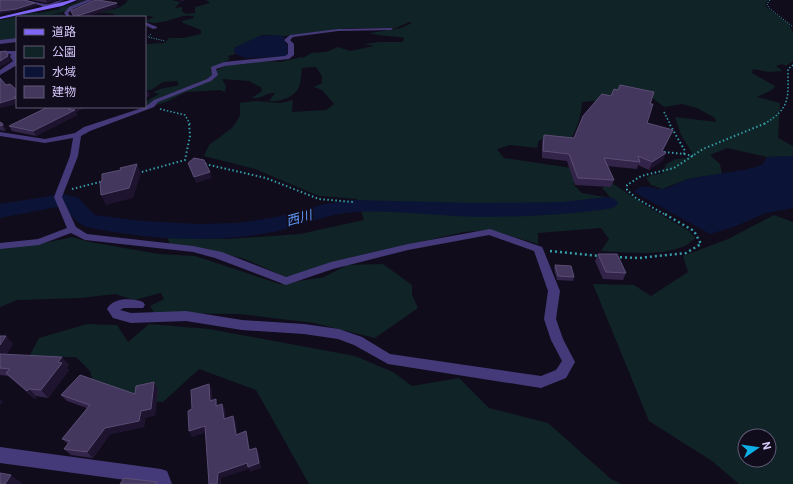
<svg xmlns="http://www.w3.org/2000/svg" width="793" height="484" viewBox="0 0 793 484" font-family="Roboto,'Noto Sans JP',sans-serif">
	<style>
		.green { fill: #102326; fill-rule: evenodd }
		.water { fill: #0b1437 }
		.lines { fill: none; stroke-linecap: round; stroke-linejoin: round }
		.river { fill: #0b1437; fill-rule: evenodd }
		.path-far3 { stroke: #339da8; stroke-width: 1; stroke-dasharray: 1 1.5; stroke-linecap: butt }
		.path-far2 { stroke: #339da8; stroke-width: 1.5; stroke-dasharray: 1.5 2; stroke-linecap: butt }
		.path-far1 { stroke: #339da8; stroke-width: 2; stroke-dasharray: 1.5 2.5; stroke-linecap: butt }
		.path { stroke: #339da8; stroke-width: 2.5; stroke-dasharray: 2 3; stroke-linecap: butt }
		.minor { fill: #453a79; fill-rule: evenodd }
		.secondary { fill: #8066f7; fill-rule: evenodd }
		.wall { fill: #322549 }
		.shaded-wall { fill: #1e142f }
		.building { fill: #44375d; stroke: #5b4e76 }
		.labels { text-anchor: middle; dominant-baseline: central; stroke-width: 4; stroke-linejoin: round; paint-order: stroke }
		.water-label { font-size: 13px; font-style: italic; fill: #5e99f7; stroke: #110c1c }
	</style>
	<rect width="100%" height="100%" fill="#110c1c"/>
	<g class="green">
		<path d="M84,0H89L67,8L70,9L68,11L50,15L62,14L66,17H17V39L0,42V20C10,19 32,10 39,13L61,9L59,8Z"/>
		<path d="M128,0H172L180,2L175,8L182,7V11L186,14L195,13V7L210,3L206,0H769L765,4L767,8L788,23L793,32V61L786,66L782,64L776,66L783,71L768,72L753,69L752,73L775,86L772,90L757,97L780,103L778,138L793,146V156L767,157L727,148L710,155L720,164L722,174L688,179L662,189L651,185L646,178L652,175L663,173L666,164L676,159L688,158L692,153L681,135L675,117L716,122L715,118L697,108L682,104L664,107L650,96L582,102C581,117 578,126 571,139L539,140L537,148L510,145L497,149L504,158L599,172L577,177L573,184L582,193L611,198L602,188L612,183L648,207L689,231L695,238C677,259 627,252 601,251L609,239L601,228L538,233V244L490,230L464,232L365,254L285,277L245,259L208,249L170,245L167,237L228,239L300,234L364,220L357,199L319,196L255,169L204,156L209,145L232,128L237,121L240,115V103L256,101L281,103L293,100L292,112L326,110L334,104L322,90L314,87L322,83V76L316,67L302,68C301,74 301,84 298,89C293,98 278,102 269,101L275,93C266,92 263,99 251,98L261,92L262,88L249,81L222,79L226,86L225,92L220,90L186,92L166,102L142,109L139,107H145V102L159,94L153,92C163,87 169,88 179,85L177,81L163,82L151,90H146L145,44L165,43L169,38H183L201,34V30L183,23L182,21L194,18L193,16C176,14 161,28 145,21L154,17L149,16L113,17L115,15L110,13L90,12C102,11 122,11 128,0ZM409,22L412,23L401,28L370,33C381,37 393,35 404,38L403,42H380L364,44L374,46L350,51L338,47L326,52L311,53L303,58L302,57L280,62L270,61L227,65L213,72L210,70L230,59L228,56L235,54L234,48L263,35L284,36L349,28H396Z"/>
		<path d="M774,215L793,222V484H739L712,461L649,421L593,284L634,285L651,296L688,272L683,256L728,239ZM745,436H769V460H745Z"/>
		<polygon points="72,237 90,242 159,254 195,256 280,284 324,277 347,265 383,264 412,285 412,295 418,308 375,338 314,323 240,314 154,313 150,306 164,299 161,293 134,300 115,294 80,298 17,300 0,307 0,248 40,244"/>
		<polygon points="87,324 117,325 128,342 149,324 209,329 355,356 393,372 412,386 459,378 489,408 548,423 611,479 622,484 309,484 256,390 199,369 163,402 98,399 90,371 76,357 29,357 39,338"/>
	</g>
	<g class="water">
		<polygon points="279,35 286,38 283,39 288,46 287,57 246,58 235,54 234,48 259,36"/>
		<path d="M793,156V208L766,213L736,226L710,234L634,192C642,181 655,190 663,189C672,188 680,181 689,179C714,173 738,173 762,165L767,157Z"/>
	</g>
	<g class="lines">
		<path class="river" d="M62,194L79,198L86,206L95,215L141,221L198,224L237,223L277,217L325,204L353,200L478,203L562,202L608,197L615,199L618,203L615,207L608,209C565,215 522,217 478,217C437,216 395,210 354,212C328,214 303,225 278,231C219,244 147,240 88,227C77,224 71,216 65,207L62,206L0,218V204Z"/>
		<g class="path-far3">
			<polyline points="770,0 767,4 769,8 793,27"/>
			<polyline points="151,34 148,37 165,41"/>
		</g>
		<g class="path-far2">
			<polyline points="160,109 185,115 190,124"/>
			<polyline points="664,112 670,124"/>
			<path d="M764,124C791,108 788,98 788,69L793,65"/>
		</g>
		<g class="path-far1">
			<polyline points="664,152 684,154 685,151 669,123"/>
			<polyline points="684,154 693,156"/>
			<polyline points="205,164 266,178 319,199 353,202"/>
			<polyline points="138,173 185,160 190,136 189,123"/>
			<polyline points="72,189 104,181"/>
			<polyline points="664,214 636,198 627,190 627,185 641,176 674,168 703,149 766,123"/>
		</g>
		<g class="path">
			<polyline points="550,251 600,256"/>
			<polyline points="615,257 639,258 686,253 701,244 694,231 663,213"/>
		</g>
		<g class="minor">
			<path d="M22,0C30,0 37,3 45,4C51,5 57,0 64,0L49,7L47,9L42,8V6Z"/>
			<polygon points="87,0 93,0 73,9 68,13 71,17 67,17 64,13 69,7"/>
			<polygon points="145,22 157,27 157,28 153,29 145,25"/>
			<path d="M393,28L391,30L338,31L293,37L290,40L294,44V55L289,59L225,66L216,69L218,75L211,81L158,102L154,107L90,131L81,136L78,156L62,197L76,227L87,234L193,246L222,252L286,277L331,262L408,244L490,229L493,230L542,247L543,249L560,291L556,319L563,339L575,362L566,378L541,388L388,364L354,345L338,339L304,334L242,330L186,321L131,323L113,318L107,309C113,297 132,298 143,302L145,305L143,308H124L120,310L131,313L186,311L242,320L304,324L339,329L362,337L390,354L541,376L556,370L562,361L551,340L544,319L548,291L534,251L489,235L408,250L333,269L286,285L215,258L193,252L85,240L71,233L39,245L0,249V243L38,239L67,228L54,197L70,156L73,138L45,143L0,136V132L45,139L75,133L84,127L145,107L154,100L207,79L212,75L211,67L224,62L285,56L288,54V44L284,40L290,35L338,29Z"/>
			<polygon points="17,38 17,42 0,44 0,40"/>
			<polygon points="0,51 17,51 17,65 0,75 0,70 13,61 10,57 11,54 0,55"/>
			<polygon points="0,447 161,469 167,471 172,484 155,484 0,463"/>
		</g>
		<polygon class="secondary" points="71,0 77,0 62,6 0,19 0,17"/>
	</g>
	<g class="wall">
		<polygon points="31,0 57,0 47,3"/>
		<polygon points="48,107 85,107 76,112 77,115 36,136 12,131 9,126"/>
		<polygon points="0,122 3,124 6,129 5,131 0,130"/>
		<polygon points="647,123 673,130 663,151 663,160 649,170 638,165 637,169 607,166 614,180 611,187 575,185 567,161 542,158 542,142 544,135 574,138"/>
		<polygon points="598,254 626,273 623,280 603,279 595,261"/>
		<polygon points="555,265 574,277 573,281 557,280 554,269"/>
		<polygon points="0,336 6,336 13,344 6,355 62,357 69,365 66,368 69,370 48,398 36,396 35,399 14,381 8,376 0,375"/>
		<polygon points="158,389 155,415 145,418 144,427 110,434 93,458 71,455 64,449 68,444 62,439 87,408 67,401 61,395 135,394"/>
	</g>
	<g class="shaded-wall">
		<polygon points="46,0 57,0 47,3"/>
		<polygon points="76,0 83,0 77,2"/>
		<polygon points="180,0 186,0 181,2"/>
		<polygon points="35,3 37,6 17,11 0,14 0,11"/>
		<polygon points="117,3 118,7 86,17 74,17"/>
		<polygon points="6,51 11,61 0,67 0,61"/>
		<polygon points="148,91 150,96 145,98 145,92"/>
		<polygon points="17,96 17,104 0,108 0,103"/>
		<polygon points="72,107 85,107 76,112 77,115 36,136 33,131 68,109"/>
		<polygon points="3,124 6,129 5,131 2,126"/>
		<polygon points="673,130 660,157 666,153 663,160 649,170 652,162 662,151"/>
		<polygon points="137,164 141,174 133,198 106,205 101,195"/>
		<polygon points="210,172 212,178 196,183 194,177"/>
		<polygon points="6,336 13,344 2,362 0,360 0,345"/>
		<polygon points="62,357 69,365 66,368 69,370 48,398 41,390 58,362"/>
		<polygon points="154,382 158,389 155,415 145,418 144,427 110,434 93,458 87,452 105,428 141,411"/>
		<polygon points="209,384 212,390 213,407 210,401"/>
		<polygon points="29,389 36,396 35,399 27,391"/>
		<polygon points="0,399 3,402 0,405"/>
		<polygon points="216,399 218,405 216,406"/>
		<polygon points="222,404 225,409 227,425 224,419"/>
		<polygon points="233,416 236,422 238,440 236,435"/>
		<polygon points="205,426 208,432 192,437 189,431"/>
		<polygon points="246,431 248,437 251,456 249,450"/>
		<polygon points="256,448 259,453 261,468 250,472 249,469 221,478 221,484 217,484 218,473"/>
		<polygon points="11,475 23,484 5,484"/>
	</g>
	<g class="building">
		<polygon points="0,0 24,0 35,3 16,9 0,11"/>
		<polygon points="95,0 98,0 117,3 74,17 71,11"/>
		<polygon points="6,51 8,56 0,61 0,52"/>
		<polygon points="0,78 6,85 10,84 17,90 17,96 14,97 16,98 0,103"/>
		<polygon points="620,85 654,92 650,104 653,104 647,123 673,130 662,151 666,153 652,162 638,156 640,162 604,158 614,180 578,178 569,154 543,151 544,135 574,138 583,116 602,94 611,96 614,89 618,90"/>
		<polygon points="48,107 72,107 68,109 75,110 33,131 9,126"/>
		<polygon points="0,122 3,124 2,126 0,125"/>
		<polygon points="194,158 204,160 210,172 194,177 188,163"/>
		<polygon points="137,164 129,188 101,195 100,183 102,180 102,174 121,170 120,168"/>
		<polygon points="598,254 617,254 626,273 606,272"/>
		<polygon points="555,265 571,266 574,277 558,276"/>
		<polygon points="0,336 6,336 0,345"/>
		<polygon points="0,354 62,357 58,362 62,363 41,390 29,389 27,391 6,373 10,369 0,368"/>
		<polygon points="80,375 135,394 136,386 154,382 151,409 141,411 139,421 105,428 87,452 64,449 70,441 62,439 90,405 61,395"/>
		<polygon points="209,384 210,401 216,399 216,406 222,404 224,419 233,416 236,435 246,431 249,450 256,448 259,463 248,467 247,463 218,473 217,484 209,484 205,426 189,431 188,411 192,409 191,390"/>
		<polygon points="0,473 11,475 5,484 0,484"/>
		<polygon points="124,478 157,482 156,484 120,484"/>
	</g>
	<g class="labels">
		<g class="water-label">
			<text transform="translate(299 218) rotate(-15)">西川</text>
		</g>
	</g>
	<rect x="16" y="16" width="130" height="92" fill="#110c1c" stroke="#605876"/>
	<rect x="24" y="29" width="20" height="6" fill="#8066f7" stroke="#605876"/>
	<text x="52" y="36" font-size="12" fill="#d7cafc">道路</text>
	<rect x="24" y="46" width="20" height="12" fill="#102326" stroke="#605876"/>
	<text x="52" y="56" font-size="12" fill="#d7cafc">公園</text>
	<rect x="24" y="66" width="20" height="12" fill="#0b1437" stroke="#605876"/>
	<text x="52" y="76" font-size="12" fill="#d7cafc">水域</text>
	<rect x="24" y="86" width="20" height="12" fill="#44375d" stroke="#605876"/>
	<text x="52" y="96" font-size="12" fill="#d7cafc">建物</text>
	<g transform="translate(757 448) rotate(77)"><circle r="19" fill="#110c1c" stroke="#605876"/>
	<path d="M0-3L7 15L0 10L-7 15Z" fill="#0cb0e7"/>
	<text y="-6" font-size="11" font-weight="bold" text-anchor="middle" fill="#d7cafc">N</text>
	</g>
</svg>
